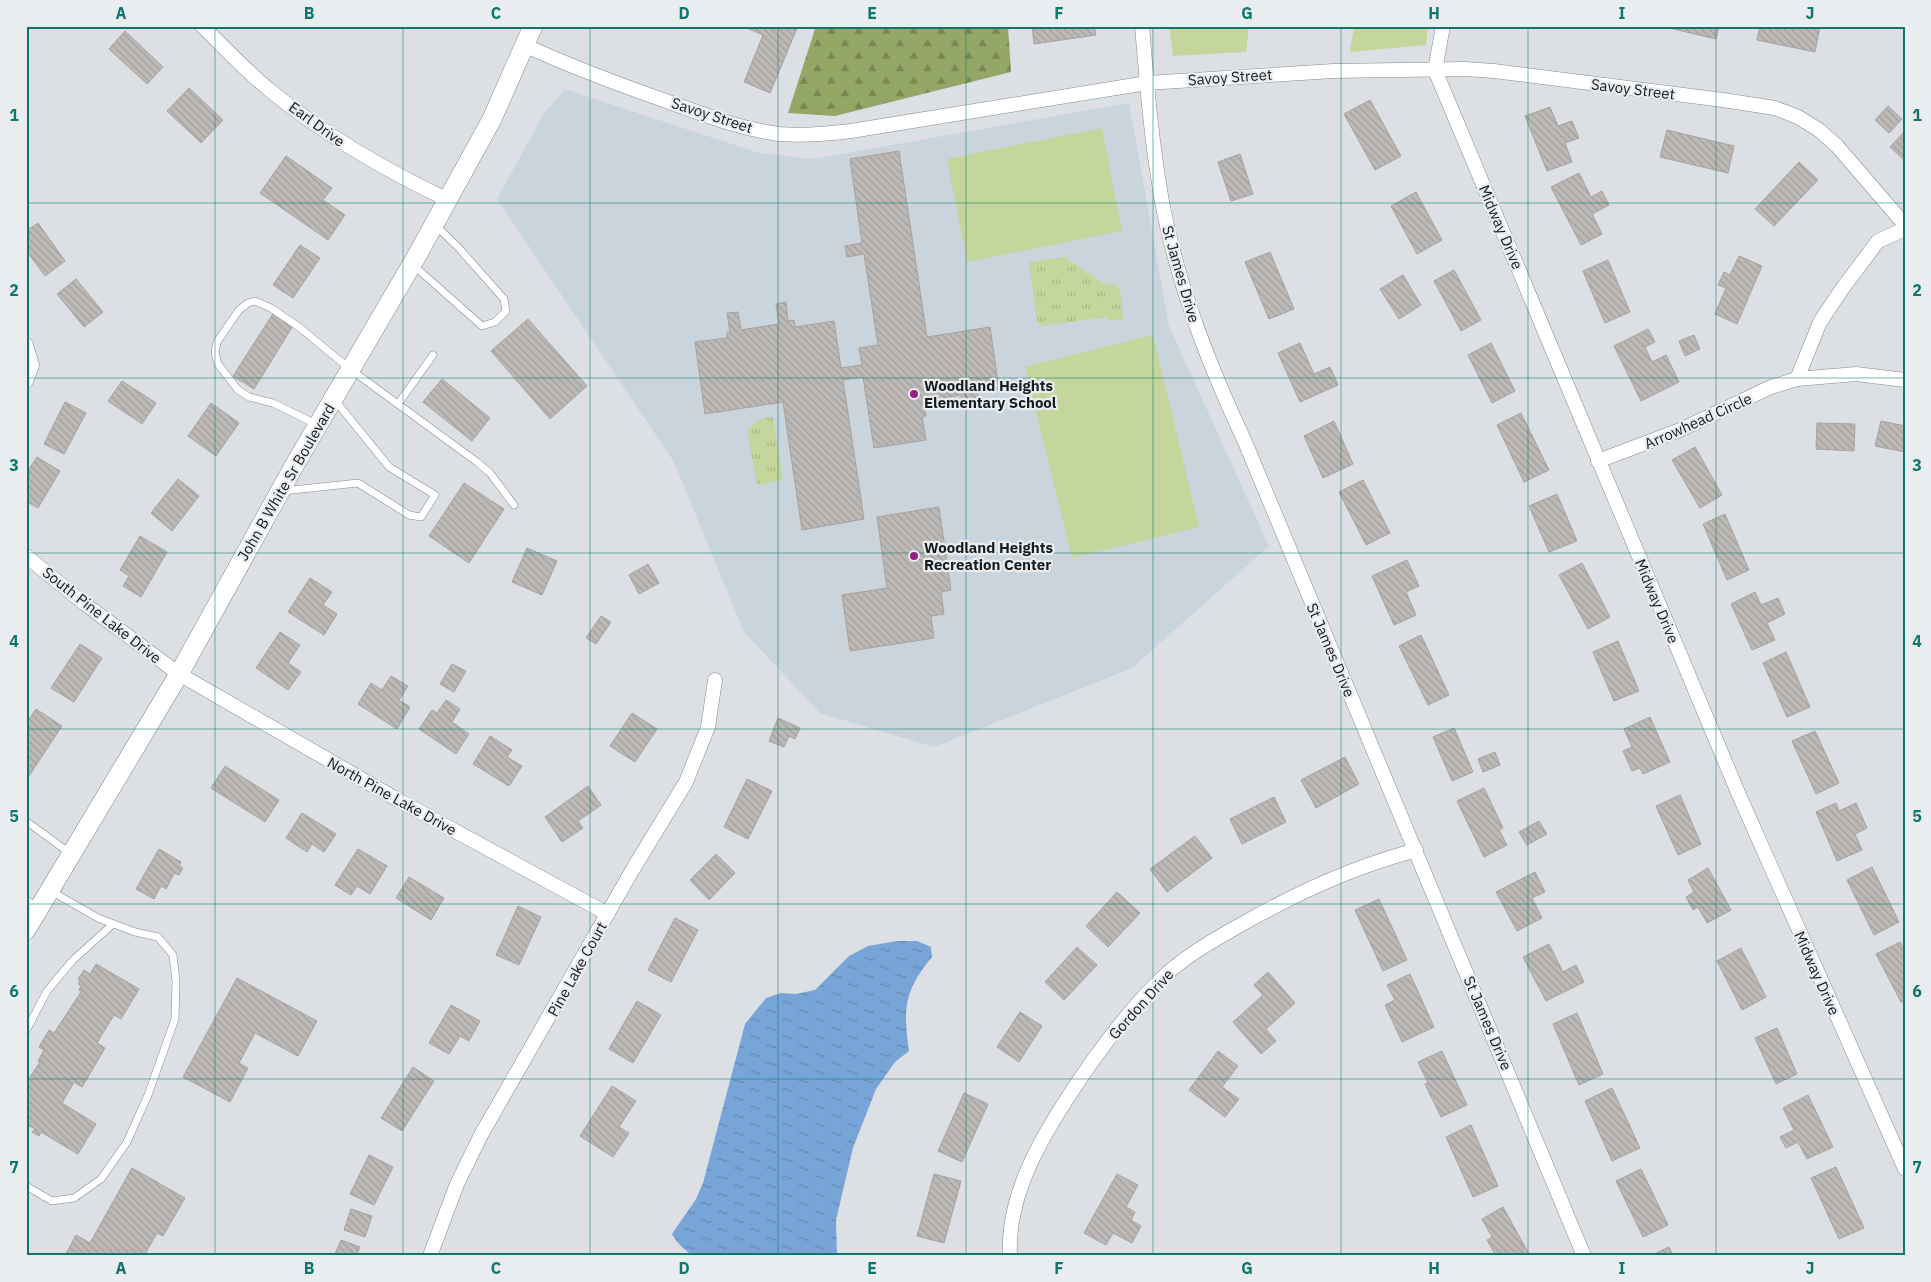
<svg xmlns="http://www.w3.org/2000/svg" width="1931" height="1282" viewBox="0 0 1931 1282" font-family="'IBM Plex Sans',sans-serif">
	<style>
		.built { fill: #cad4dc }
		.green { fill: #c4d69b }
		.forest { fill: url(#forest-firs) }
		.park { fill: url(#park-tufts) }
		.water { fill: url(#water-ripples) }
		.building { fill: url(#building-back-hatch); stroke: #a6a29f }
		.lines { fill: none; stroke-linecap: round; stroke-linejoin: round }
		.lane-casing { stroke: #878a8d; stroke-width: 8 }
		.street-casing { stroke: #878a8d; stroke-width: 15 }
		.secondary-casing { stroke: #878a8d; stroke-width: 20 }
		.lane { stroke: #fff; stroke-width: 7 }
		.street { stroke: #fff; stroke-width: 14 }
		.secondary { stroke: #fff; stroke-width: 19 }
		.grid { fill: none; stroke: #0f766e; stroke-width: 1; stroke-opacity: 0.55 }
		.poi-dot { fill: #95207d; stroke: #e9edf0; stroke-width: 2 }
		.labels { text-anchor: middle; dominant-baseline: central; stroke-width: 4.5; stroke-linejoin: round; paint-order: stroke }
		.street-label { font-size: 15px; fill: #191a1b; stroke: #e9edf0 }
		.poi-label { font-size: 15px; font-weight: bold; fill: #191a1b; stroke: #e9edf0; text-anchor: start }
		.neatline { fill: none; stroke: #0f766e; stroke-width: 2 }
		.grid-label { font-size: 16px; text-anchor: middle; font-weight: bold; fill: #0f766e }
	</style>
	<defs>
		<pattern id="forest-firs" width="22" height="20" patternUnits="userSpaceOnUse" patternTransform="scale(1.25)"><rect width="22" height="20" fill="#95a767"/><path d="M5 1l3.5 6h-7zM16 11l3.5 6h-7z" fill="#798754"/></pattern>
		<pattern id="park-tufts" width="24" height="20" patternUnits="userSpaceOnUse" patternTransform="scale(1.25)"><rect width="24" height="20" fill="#c4d69b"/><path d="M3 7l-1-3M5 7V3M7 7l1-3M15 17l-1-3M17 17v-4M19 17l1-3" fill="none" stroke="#a8b785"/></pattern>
		<pattern id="water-ripples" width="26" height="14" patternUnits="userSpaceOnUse" patternTransform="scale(1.25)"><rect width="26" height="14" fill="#78a5d8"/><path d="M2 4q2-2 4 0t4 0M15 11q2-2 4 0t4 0" fill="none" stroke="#6286ae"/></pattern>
		<pattern id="building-back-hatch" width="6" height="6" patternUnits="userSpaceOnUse" patternTransform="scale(1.25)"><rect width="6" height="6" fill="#bdb9b6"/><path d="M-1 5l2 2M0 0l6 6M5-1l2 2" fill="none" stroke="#a29e9c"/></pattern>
	</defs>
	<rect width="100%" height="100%" fill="#dcdfe3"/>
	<polygon class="built" points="565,89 759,153 813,159 1129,103 1169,326 1269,546 1132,668 934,747 820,713 744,632 674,462 497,199 543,115"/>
	<g class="green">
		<polygon points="1169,26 1249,26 1246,52 1173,56"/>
		<polygon points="1354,26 1428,26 1426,45 1350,52"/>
		<polygon points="1102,128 1122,231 967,262 947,159"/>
		<polygon points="1153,335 1199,527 1072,558 1025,367"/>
	</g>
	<polygon class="forest" points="816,26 1008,26 1011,72 835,116 788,113"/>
	<g class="park">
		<polygon points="1065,257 1107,285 1116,284 1120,289 1123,319 1110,321 1107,317 1042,326 1037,322 1029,262"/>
		<polygon points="773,417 783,480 757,485 747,430 762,418"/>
	</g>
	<path class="water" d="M897,941H917L931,947L932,957C904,991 903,1008 909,1051L895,1062L876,1089L853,1148L836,1220L837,1256H694C684,1250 677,1243 672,1234L696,1199L703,1183L745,1024L766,998L781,993L796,994L815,990L849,956L868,946Z"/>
	<g class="building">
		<polygon points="742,26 798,26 770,93 744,82 763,35"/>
		<polygon points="1032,26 1094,26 1096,35 1034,44"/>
		<polygon points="1661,26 1719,26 1716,39"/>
		<polygon points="1760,26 1820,26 1815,52 1757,40"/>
		<polygon points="125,31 163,67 147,84 109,49"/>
		<polygon points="189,88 223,120 201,143 167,111"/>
		<polygon points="1370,100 1401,156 1375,170 1344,114"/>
		<polygon points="1888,106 1902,119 1889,133 1875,120"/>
		<polygon points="1550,107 1558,126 1572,121 1579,138 1565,143 1572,162 1547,171 1525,116"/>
		<polygon points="1667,130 1734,146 1728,173 1660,157"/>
		<polygon points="1905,131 1905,161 1890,147"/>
		<polygon points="899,151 927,337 990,327 999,389 977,392 979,401 963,403 961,395 923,401 926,416 922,417 926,440 874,448 863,377 843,380 864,519 802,530 783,402 705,414 695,342 727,338 727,332 730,332 727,313 738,312 741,330 779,324 776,304 786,302 788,321 794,320 795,327 834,321 841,368 862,365 859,348 878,345 864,254 847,257 845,246 862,243 850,159"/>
		<polygon points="1240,154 1253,194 1231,201 1218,162"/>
		<polygon points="286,156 332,188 323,200 345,215 328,240 260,193"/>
		<polygon points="1799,162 1818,180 1774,226 1755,209"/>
		<polygon points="1579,173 1591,197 1602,191 1609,205 1592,214 1602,234 1581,245 1551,187"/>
		<polygon points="1416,192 1442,240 1417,254 1391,206"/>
		<polygon points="38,223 65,261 45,276 26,250 26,231"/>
		<polygon points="300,245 320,258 293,298 273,285"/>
		<polygon points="1270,252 1294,309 1269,319 1245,262"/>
		<polygon points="1739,256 1762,266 1737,324 1715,314 1726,288 1718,285 1724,272 1730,275"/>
		<polygon points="1608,260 1630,312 1605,323 1583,271"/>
		<polygon points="1454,270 1481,320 1461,331 1434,281"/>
		<polygon points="1403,275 1421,305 1399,319 1380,289"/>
		<polygon points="76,279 103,312 84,327 57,294"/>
		<polygon points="274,312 294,324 254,389 233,376"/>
		<polygon points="528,319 587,386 550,419 491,351"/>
		<polygon points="1648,329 1655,342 1645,347 1652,362 1666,355 1679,382 1641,401 1614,346"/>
		<polygon points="1694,335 1700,349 1685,356 1679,341"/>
		<polygon points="1300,343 1314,374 1330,367 1338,385 1300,402 1278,353"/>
		<polygon points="1491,343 1515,391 1492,403 1468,355"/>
		<polygon points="442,379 490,418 472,441 423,402"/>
		<polygon points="122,381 156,403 142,424 108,401"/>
		<polygon points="65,402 86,413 64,454 44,444"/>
		<polygon points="211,403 239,423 216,456 188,436"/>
		<polygon points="1521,413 1549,470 1524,482 1497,425"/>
		<polygon points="1334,421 1353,464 1323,478 1304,436"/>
		<polygon points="1881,421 1905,426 1905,452 1875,446"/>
		<polygon points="1817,423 1855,424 1854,451 1816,449"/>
		<polygon points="1695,447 1722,495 1700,508 1672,460"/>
		<polygon points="37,457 60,471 38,508 26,501 26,474"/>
		<polygon points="178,479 199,496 172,531 151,513"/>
		<polygon points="1363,480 1390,533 1366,545 1339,492"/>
		<polygon points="464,483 504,509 469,563 429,536"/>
		<polygon points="1557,494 1577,541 1549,552 1529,506"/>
		<polygon points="939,507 951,590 941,592 944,614 931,616 934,638 850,651 842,595 887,588 877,517"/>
		<polygon points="1725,514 1749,570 1727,580 1703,524"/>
		<polygon points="140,536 167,552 141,597 123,586 129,576 120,570"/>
		<polygon points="527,548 557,561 542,595 512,582"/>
		<polygon points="1407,560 1419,586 1406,592 1416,615 1394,625 1372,576"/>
		<polygon points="1582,563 1610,617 1588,629 1559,575"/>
		<polygon points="648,564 659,583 639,594 629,575"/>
		<polygon points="310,578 332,592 323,605 337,614 324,635 288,612"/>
		<polygon points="1755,592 1761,605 1778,598 1785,614 1767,623 1775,640 1752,650 1731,604"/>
		<polygon points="601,616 611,622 596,644 586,638"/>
		<polygon points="280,632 300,645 288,663 301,672 288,690 256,668"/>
		<polygon points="1421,635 1449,695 1428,705 1399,646"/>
		<polygon points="1618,641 1639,691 1614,701 1593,652"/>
		<polygon points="80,644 102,658 74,702 51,688"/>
		<polygon points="1786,652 1810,707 1787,717 1763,663"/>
		<polygon points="452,664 466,671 454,692 440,684"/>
		<polygon points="391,676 408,686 399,700 410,707 397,729 358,704 371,683 382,690"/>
		<polygon points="446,700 460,709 452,722 469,734 456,754 419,729 432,710 437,713"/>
		<polygon points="36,709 62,726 27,779 26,724"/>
		<polygon points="632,713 657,729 635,762 610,746"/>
		<polygon points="1650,717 1670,762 1643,774 1640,768 1632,771 1623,751 1632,747 1624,729"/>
		<polygon points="778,718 800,728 795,739 789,736 784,747 769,741"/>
		<polygon points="1454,728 1473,772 1452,781 1433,737"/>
		<polygon points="1815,731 1839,783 1816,794 1792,741"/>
		<polygon points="490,736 512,750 507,757 522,766 509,786 473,764"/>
		<polygon points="1495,752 1500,765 1483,772 1478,759"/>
		<polygon points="1345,757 1359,784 1316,808 1301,780"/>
		<polygon points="225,766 279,800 265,822 211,788"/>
		<polygon points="747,779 772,791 748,839 724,827"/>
		<polygon points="588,786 601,805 578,821 583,828 562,842 545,817"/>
		<polygon points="1484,788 1503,828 1499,830 1507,845 1484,857 1457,801"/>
		<polygon points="1680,795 1701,844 1678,855 1656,806"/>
		<polygon points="1274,797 1286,822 1242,844 1230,819"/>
		<polygon points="1836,803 1839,811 1856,803 1867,828 1855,834 1862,850 1837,861 1816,812"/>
		<polygon points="302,813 336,834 324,852 312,844 307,852 286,838"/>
		<polygon points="1539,821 1547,834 1527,845 1519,832"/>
		<polygon points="1195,836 1212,858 1167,892 1150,869"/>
		<polygon points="159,849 181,862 179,866 183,868 179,875 174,873 166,889 161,886 154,899 136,889"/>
		<polygon points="358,849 387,866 370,894 357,886 351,895 335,885"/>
		<polygon points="716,854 735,873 709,900 690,880"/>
		<polygon points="1872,867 1899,922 1874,935 1847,880"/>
		<polygon points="1708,868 1731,910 1707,923 1698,907 1693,910 1686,897 1694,892 1688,880"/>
		<polygon points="1535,872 1545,892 1532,898 1542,918 1517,931 1496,892"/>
		<polygon points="409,877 444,898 431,920 396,898"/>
		<polygon points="1117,892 1140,913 1108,947 1086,926"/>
		<polygon points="1379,899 1407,960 1383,971 1355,910"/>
		<polygon points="518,906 541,917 519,965 496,955"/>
		<polygon points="675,918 698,930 671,982 648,970"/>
		<polygon points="1900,942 1905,951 1905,1001 1901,1002 1876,954"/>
		<polygon points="1549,944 1563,972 1576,965 1584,982 1546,1001 1523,957"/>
		<polygon points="1077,947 1097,965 1064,1000 1045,982"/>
		<polygon points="1741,948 1766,997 1742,1010 1717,961"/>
		<polygon points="96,964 139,989 121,1019 114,1015 97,1043 105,1048 82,1087 74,1082 62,1103 96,1124 78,1154 41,1132 39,1136 32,1132 35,1129 26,1124 26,1083 40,1062 38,1061 44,1050 39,1047 49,1030 54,1033 81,992 79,990 81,986 78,984 80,981 78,979 84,970 90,974"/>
		<polygon points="1268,972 1295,1003 1266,1029 1276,1041 1261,1054 1233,1022 1263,995 1254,985"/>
		<polygon points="1410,974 1434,1027 1402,1042 1385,1005 1395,1000 1387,985"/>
		<polygon points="237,978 317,1021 298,1056 255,1033 239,1063 248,1068 230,1102 183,1077"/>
		<polygon points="637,1001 661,1015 633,1063 609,1049"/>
		<polygon points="451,1005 480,1021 469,1041 460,1036 449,1054 429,1043"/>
		<polygon points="1020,1012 1042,1026 1019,1062 997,1047"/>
		<polygon points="1577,1013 1603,1074 1579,1085 1553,1024"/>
		<polygon points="1777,1028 1797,1074 1776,1084 1755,1038"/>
		<polygon points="1218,1051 1238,1066 1222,1087 1239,1099 1225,1117 1189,1090"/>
		<polygon points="1442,1051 1467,1105 1441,1117 1425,1084 1428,1083 1418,1062"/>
		<polygon points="413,1067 434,1081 402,1131 381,1118"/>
		<polygon points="612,1086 636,1101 619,1127 629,1133 613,1157 580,1136"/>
		<polygon points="1612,1088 1640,1148 1612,1161 1585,1101"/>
		<polygon points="964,1093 988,1104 962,1162 938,1151"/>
		<polygon points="1808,1095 1833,1147 1807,1159 1798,1142 1786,1148 1780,1137 1794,1130 1783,1108"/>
		<polygon points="1471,1125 1498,1186 1473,1197 1446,1137"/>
		<polygon points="369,1155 393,1167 374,1205 350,1194"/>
		<polygon points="1836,1167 1864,1228 1839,1239 1811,1178"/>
		<polygon points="132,1168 185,1198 163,1236 157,1233 144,1256 65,1256 76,1235 90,1243"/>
		<polygon points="1641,1169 1668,1225 1643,1237 1616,1181"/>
		<polygon points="934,1174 961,1181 944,1243 917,1236"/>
		<polygon points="1117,1174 1138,1185 1126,1207 1135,1212 1131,1220 1141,1226 1132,1243 1113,1233 1106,1245 1084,1233"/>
		<polygon points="1503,1207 1530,1256 1496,1256 1487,1240 1492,1237 1482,1219"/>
		<polygon points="351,1209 372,1216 365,1237 344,1230"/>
		<polygon points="341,1240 360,1247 356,1256 334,1256"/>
		<polygon points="1669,1247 1673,1256 1650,1256"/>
	</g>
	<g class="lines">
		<g class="lane-casing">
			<g id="lane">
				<polyline points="412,264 482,326 495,322 506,311 504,299 457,246 435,225"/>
				<polyline points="398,404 433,355"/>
				<polyline points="318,425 273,403 249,397 238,390 218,364 215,352 217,342 239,310 248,303 255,301 271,308 299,327 350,369 477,462 490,473 514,505"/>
				<polyline points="283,491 358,483 409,515 421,517 435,495 389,467 334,399"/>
				<polyline points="26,821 71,854"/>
				<polyline points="26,900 39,908"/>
				<polyline points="26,1031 47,991 73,960 113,924"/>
				<polyline points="26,1186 52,1201 74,1198 101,1179 127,1142 148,1095 175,1019 176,981 173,955 158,937 135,932 98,918 51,891"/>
			</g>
		</g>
		<g class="street-casing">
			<g id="street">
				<path d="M202,26C225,48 247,72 272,92C326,136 385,170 448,200"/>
				<path d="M1142,26C1147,87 1152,147 1163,207C1179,289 1210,367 1245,442L1584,1256"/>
				<polyline points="1443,26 1435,70 1739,795 1905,1169"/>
				<path d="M524,45C572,67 620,85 669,102C705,115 741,129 779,134C803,136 827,134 851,131L1147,83L1333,71L1465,69L1494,71L1723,100L1775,108L1798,117L1819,130L1837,146L1905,225"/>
				<polyline points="26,345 32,365 26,381"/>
				<polyline points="1797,379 1820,322 1842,289 1878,241 1905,229"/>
				<polyline points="1598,461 1680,430 1771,387 1797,379 1856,374 1905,380"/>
				<polyline points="26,556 85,604 179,674 398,800 608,914"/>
				<polyline points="430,1256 457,1184 481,1135 633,869 686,782 708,727 715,680"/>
				<path d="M1010,1256C1007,1201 1035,1149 1063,1105C1091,1061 1122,1018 1158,982C1183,957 1212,941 1242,924C1301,891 1351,868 1416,850"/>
			</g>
		</g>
		<g class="secondary-casing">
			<polyline id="secondary" points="26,930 179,674 294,466 415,259 492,119 533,26"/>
		</g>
		<use href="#lane" class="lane"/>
		<use href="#street" class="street"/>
		<use href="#secondary" class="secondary"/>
	</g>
	<path class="grid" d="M215,26V1256M403,26V1256M590,26V1256M778,26V1256M966,26V1256M1153,26V1256M1341,26V1256M1528,26V1256M1716,26V1256M26,203H1905M26,378H1905M26,553H1905M26,729H1905M26,904H1905M26,1079H1905"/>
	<g class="poi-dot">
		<circle cx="914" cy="394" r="5"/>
		<circle cx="914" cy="556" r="5"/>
	</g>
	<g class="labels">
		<g class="street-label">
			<text transform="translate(1230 77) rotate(-4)">Savoy Street</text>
			<text transform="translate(1633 89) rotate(7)">Savoy Street</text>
			<text transform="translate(712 115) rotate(18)">Savoy Street</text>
			<text transform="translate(317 124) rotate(36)">Earl Drive</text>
			<text transform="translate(1501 227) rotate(67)">Midway Drive</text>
			<text transform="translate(1181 274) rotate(74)">St James Drive</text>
			<text transform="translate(1698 421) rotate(-24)">Arrowhead Circle</text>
			<text transform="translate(286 482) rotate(-60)">John B White Sr Boulevard</text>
			<text transform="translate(1657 601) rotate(67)">Midway Drive</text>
			<text transform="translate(102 615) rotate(38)">South Pine Lake Drive</text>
			<text transform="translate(1331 650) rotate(67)">St James Drive</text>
			<text transform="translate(392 796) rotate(29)">North Pine Lake Drive</text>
			<text transform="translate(577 969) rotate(-61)">Pine Lake Court</text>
			<text transform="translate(1817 973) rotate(66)">Midway Drive</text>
			<text transform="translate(1141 1004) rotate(-48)">Gordon Drive</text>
			<text transform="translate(1488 1023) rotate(67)">St James Drive</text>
		</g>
		<g class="poi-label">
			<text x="924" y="385">Woodland Heights<tspan x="924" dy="17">Elementary School</tspan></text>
			<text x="924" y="547">Woodland Heights<tspan x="924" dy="17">Recreation Center</tspan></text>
		</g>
	</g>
	<rect width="1931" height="1282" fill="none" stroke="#e9edf0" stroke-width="55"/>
	<rect x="28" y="28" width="1876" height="1226" class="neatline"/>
	<g class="grid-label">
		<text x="121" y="19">A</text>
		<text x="309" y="19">B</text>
		<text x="496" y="19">C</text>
		<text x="684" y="19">D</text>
		<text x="872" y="19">E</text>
		<text x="1059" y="19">F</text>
		<text x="1247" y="19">G</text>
		<text x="1434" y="19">H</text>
		<text x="1622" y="19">I</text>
		<text x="1810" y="19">J</text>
		<text x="14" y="121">1</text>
		<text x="1917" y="121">1</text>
		<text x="14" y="296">2</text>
		<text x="1917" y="296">2</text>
		<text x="14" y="471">3</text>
		<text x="1917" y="471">3</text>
		<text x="14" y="647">4</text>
		<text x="1917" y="647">4</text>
		<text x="14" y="822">5</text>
		<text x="1917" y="822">5</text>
		<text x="14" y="997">6</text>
		<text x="1917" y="997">6</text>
		<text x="14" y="1173">7</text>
		<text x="1917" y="1173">7</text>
		<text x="121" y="1274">A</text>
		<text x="309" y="1274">B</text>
		<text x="496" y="1274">C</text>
		<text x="684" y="1274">D</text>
		<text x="872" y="1274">E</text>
		<text x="1059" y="1274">F</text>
		<text x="1247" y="1274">G</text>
		<text x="1434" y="1274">H</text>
		<text x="1622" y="1274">I</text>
		<text x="1810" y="1274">J</text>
	</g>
</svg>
